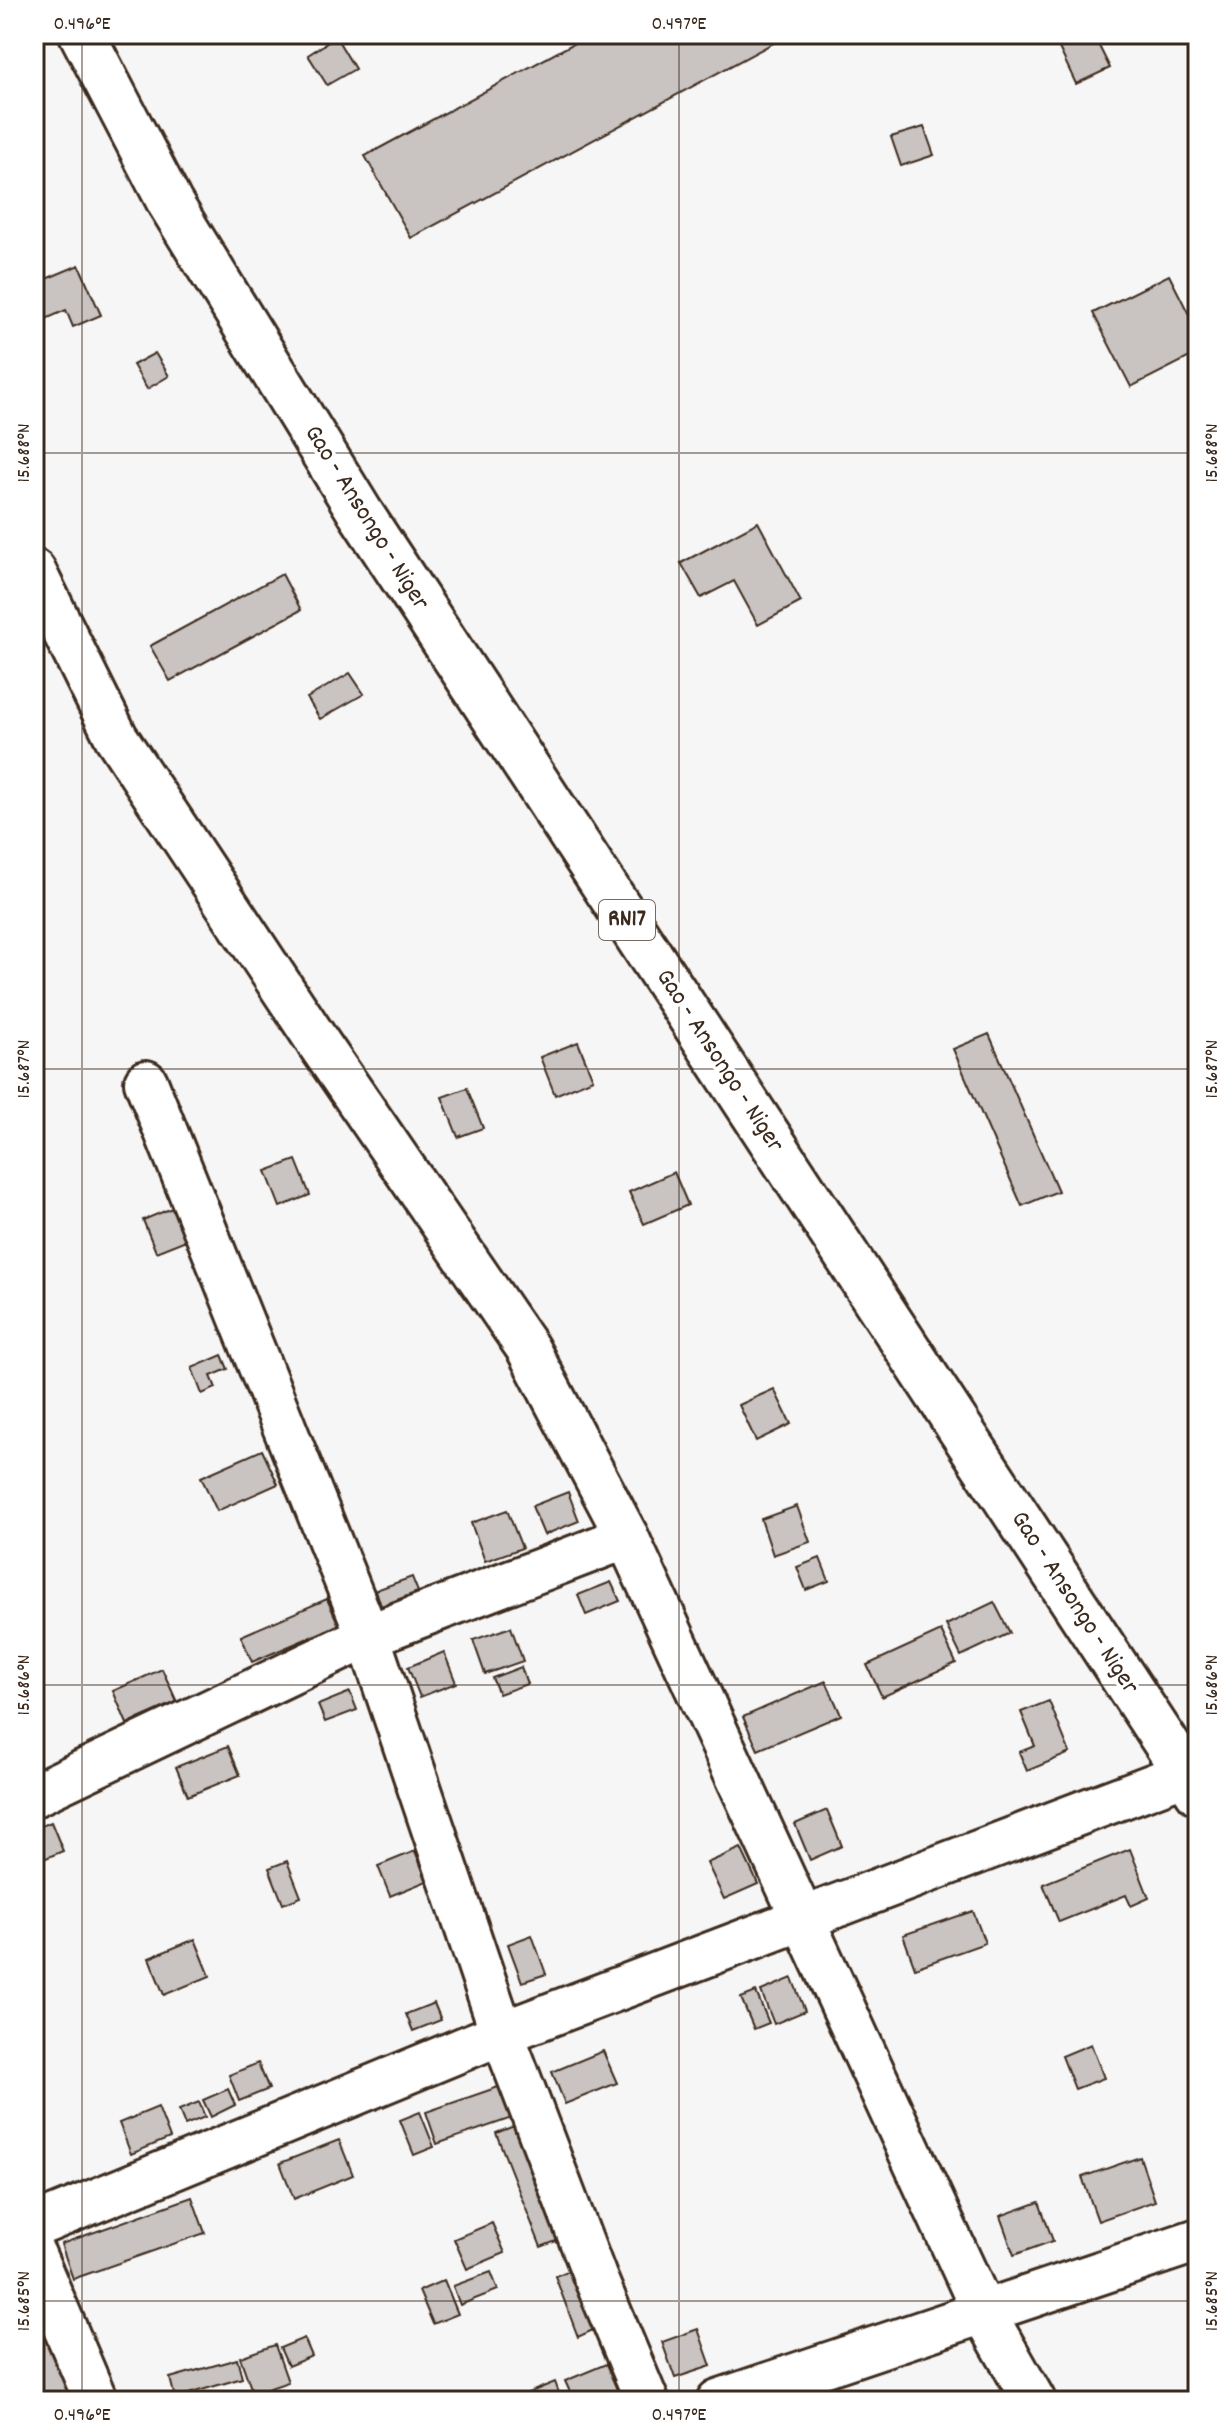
<svg xmlns="http://www.w3.org/2000/svg" width="1232" height="2435" viewBox="0 0 1232 2435" font-family="Dekko,sans-serif">
	<style>
		.building { fill: #c9c3c1; stroke: #3b2a1e; stroke-width: 2 }
		.lines { fill: none; stroke-linecap: round; stroke-linejoin: round }
		.minor-casing { stroke: #3b2a1e; stroke-width: 48 }
		.major-casing { stroke: #3b2a1e; stroke-width: 50 }
		.minor { stroke: #fff; stroke-width: 42 }
		.major { stroke: #fff; stroke-width: 44 }
		.ticks { fill: none; stroke: #3b2a1e; stroke-width: 2; stroke-opacity: 0.45 }
		.labels { text-anchor: middle; dominant-baseline: central; stroke-width: 7; stroke-linejoin: round; paint-order: stroke }
		.shield { fill: #fff; stroke: #766a62; stroke-width: 2 }
		.shield-label { font-size: 24px; font-weight: bold; fill: #3b2a1e }
		.street-label { font-size: 26px; fill: #3b2a1e; stroke: #fff }
		.neatline { fill: none; stroke: #3b2a1e; stroke-width: 3 }
		.ticks-label { font-size: 20px; text-anchor: middle; fill: #3b2a1e }
	</style>
	<rect width="100%" height="100%" fill="#f7f6f6"/>
	<filter id="ink" filterUnits="userSpaceOnUse"><feTurbulence type="fractalNoise" baseFrequency=".0125" numOctaves="2"/><feDisplacementMap in="SourceGraphic" scale="16" xChannelSelector="R" yChannelSelector="G"/><feConvolveMatrix kernelMatrix="1 2 1 2 8 2 1 2 1" color-interpolation-filters="sRGB"/></filter>
	<g filter="url(#ink)">
		<g class="building">
			<polygon points="591,34 790,34 411,238 365,156"/>
			<polygon points="1090,34 1093,34 1110,68 1076,84 1059,48"/>
			<polygon points="336,37 355,69 327,85 308,55"/>
			<polygon points="924,127 934,155 901,166 891,137"/>
			<polygon points="79,265 101,315 73,327 66,310 37,323 34,316 34,284"/>
			<polygon points="1169,275 1198,332 1198,353 1131,387 1093,313"/>
			<polygon points="155,353 169,376 147,389 133,365"/>
			<polygon points="758,522 801,602 758,625 734,581 701,598 681,563"/>
			<polygon points="282,574 301,610 170,681 150,646"/>
			<polygon points="350,673 364,694 320,719 307,698"/>
			<polygon points="989,1034 1058,1191 1022,1206 953,1049"/>
			<polygon points="578,1042 593,1079 555,1095 540,1057"/>
			<polygon points="467,1088 483,1128 458,1137 442,1097"/>
			<polygon points="296,1160 310,1195 280,1207 266,1171"/>
			<polygon points="674,1172 688,1205 644,1224 629,1192"/>
			<polygon points="172,1208 186,1240 156,1252 143,1220"/>
			<polygon points="222,1355 228,1369 211,1376 216,1388 202,1394 192,1368"/>
			<polygon points="774,1389 791,1424 756,1441 739,1405"/>
			<polygon points="262,1450 278,1484 217,1511 201,1477"/>
			<polygon points="568,1492 579,1521 544,1535 532,1506"/>
			<polygon points="797,1506 810,1542 773,1555 761,1519"/>
			<polygon points="507,1510 522,1548 485,1561 471,1523"/>
			<polygon points="820,1558 829,1581 806,1590 797,1567"/>
			<polygon points="412,1577 418,1592 381,1606 376,1590"/>
			<polygon points="611,1582 620,1601 586,1615 578,1595"/>
			<polygon points="327,1599 339,1625 252,1662 241,1636"/>
			<polygon points="994,1602 1010,1633 961,1656 946,1625"/>
			<polygon points="511,1627 523,1661 485,1674 473,1640"/>
			<polygon points="941,1631 956,1663 882,1697 867,1665"/>
			<polygon points="444,1652 456,1683 420,1697 408,1667"/>
			<polygon points="521,1667 527,1684 499,1694 492,1678"/>
			<polygon points="162,1669 177,1702 127,1724 113,1691"/>
			<polygon points="826,1681 841,1715 758,1750 743,1717"/>
			<polygon points="350,1692 357,1710 325,1722 318,1705"/>
			<polygon points="1049,1701 1070,1753 1027,1771 1019,1752 1035,1746 1021,1712"/>
			<polygon points="228,1746 240,1775 188,1796 176,1767"/>
			<polygon points="827,1810 842,1846 810,1860 795,1824"/>
			<polygon points="51,1822 63,1851 34,1863 34,1829"/>
			<polygon points="741,1848 758,1884 724,1899 707,1863"/>
			<polygon points="1130,1849 1149,1898 1131,1906 1126,1895 1059,1922 1043,1884"/>
			<polygon points="415,1851 427,1881 390,1896 378,1866"/>
			<polygon points="287,1861 301,1897 283,1904 269,1868"/>
			<polygon points="973,1911 985,1943 915,1968 903,1935"/>
			<polygon points="532,1935 546,1974 522,1982 508,1944"/>
			<polygon points="195,1939 210,1976 164,1995 149,1958"/>
			<polygon points="792,1978 805,2011 774,2024 761,1991"/>
			<polygon points="756,1992 769,2023 754,2029 741,1998"/>
			<polygon points="434,2003 441,2020 413,2031 406,2014"/>
			<polygon points="1091,2044 1104,2078 1075,2089 1062,2056"/>
			<polygon points="603,2051 617,2083 565,2104 552,2072"/>
			<polygon points="258,2063 269,2089 239,2101 229,2075"/>
			<polygon points="501,2086 512,2118 437,2144 426,2112"/>
			<polygon points="228,2089 235,2105 211,2117 203,2100"/>
			<polygon points="199,2102 205,2117 185,2125 179,2110"/>
			<polygon points="158,2107 170,2138 131,2154 119,2123"/>
			<polygon points="420,2112 434,2147 414,2155 400,2120"/>
			<polygon points="514,2126 559,2240 541,2247 496,2133"/>
			<polygon points="339,2140 353,2175 294,2199 280,2163"/>
			<polygon points="1140,2157 1155,2201 1098,2221 1082,2177"/>
			<polygon points="192,2197 205,2233 73,2279 61,2244"/>
			<polygon points="1039,2202 1053,2241 1014,2255 1000,2216"/>
			<polygon points="492,2223 505,2253 467,2269 454,2239"/>
			<polygon points="570,2270 593,2330 578,2337 555,2276"/>
			<polygon points="491,2272 498,2290 460,2305 453,2286"/>
			<polygon points="444,2280 458,2314 433,2324 419,2291"/>
			<polygon points="34,2290 75,2401 34,2401"/>
			<polygon points="698,2329 711,2366 675,2378 662,2342"/>
			<polygon points="304,2338 312,2356 288,2366 280,2348"/>
			<polygon points="275,2345 288,2382 253,2394 240,2357"/>
			<polygon points="237,2359 242,2378 175,2398 170,2378"/>
			<polygon points="606,2364 619,2394 602,2401 574,2401 565,2381"/>
			<polygon points="555,2382 562,2401 532,2401 528,2393"/>
		</g>
		<g class="lines">
			<g class="minor-casing">
				<g id="minor">
					<polyline points="34,571 116,737 319,1044 528,1349 627,1537 983,2311 1034,2401"/>
					<polyline points="146,1082 368,1636 502,2033 595,2277 647,2401"/>
					<polyline points="34,1795 368,1636 627,1537"/>
					<polyline points="34,2226 502,2033 1186,1773"/>
					<polyline points="34,2255 96,2401"/>
					<polyline points="718,2401 1198,2240"/>
				</g>
			</g>
			<g class="major-casing">
				<polyline id="major" points="82,34 170,203 361,514 1198,1792"/>
			</g>
			<use href="#minor" class="minor"/>
			<use href="#major" class="major"/>
		</g>
	</g>
	<path class="ticks" d="M82,34V2401M679,34V2401M34,453H1198M34,1069H1198M34,1685H1198M34,2301H1198"/>
	<g class="labels">
		<rect class="shield" x="599" y="900" width="56" height="40" rx="6"/>
		<g class="shield-label">
			<text x="627" y="920">RN17</text>
		</g>
		<g class="street-label">
			<text transform="translate(366 518) rotate(58)">Gao - Ansongo - Niger</text>
			<text transform="translate(719 1061) rotate(57)">Gao - Ansongo - Niger</text>
			<text transform="translate(1074 1603) rotate(57)">Gao - Ansongo - Niger</text>
		</g>
	</g>
	<rect width="1232" height="2435" fill="none" stroke="#fff" stroke-width="88"/>
	<rect x="44" y="44" width="1144" height="2347" class="neatline"/>
	<g class="ticks-label">
		<text x="82" y="29">0.496°E</text>
		<text x="679" y="29">0.497°E</text>
		<text transform="translate(22 453) rotate(-90)" y="7">15.688°N</text>
		<text transform="translate(1210 453) rotate(-90)" y="7">15.688°N</text>
		<text transform="translate(22 1069) rotate(-90)" y="7">15.687°N</text>
		<text transform="translate(1210 1069) rotate(-90)" y="7">15.687°N</text>
		<text transform="translate(22 1685) rotate(-90)" y="7">15.686°N</text>
		<text transform="translate(1210 1685) rotate(-90)" y="7">15.686°N</text>
		<text transform="translate(22 2301) rotate(-90)" y="7">15.685°N</text>
		<text transform="translate(1210 2301) rotate(-90)" y="7">15.685°N</text>
		<text x="82" y="2420">0.496°E</text>
		<text x="679" y="2420">0.497°E</text>
	</g>
</svg>
